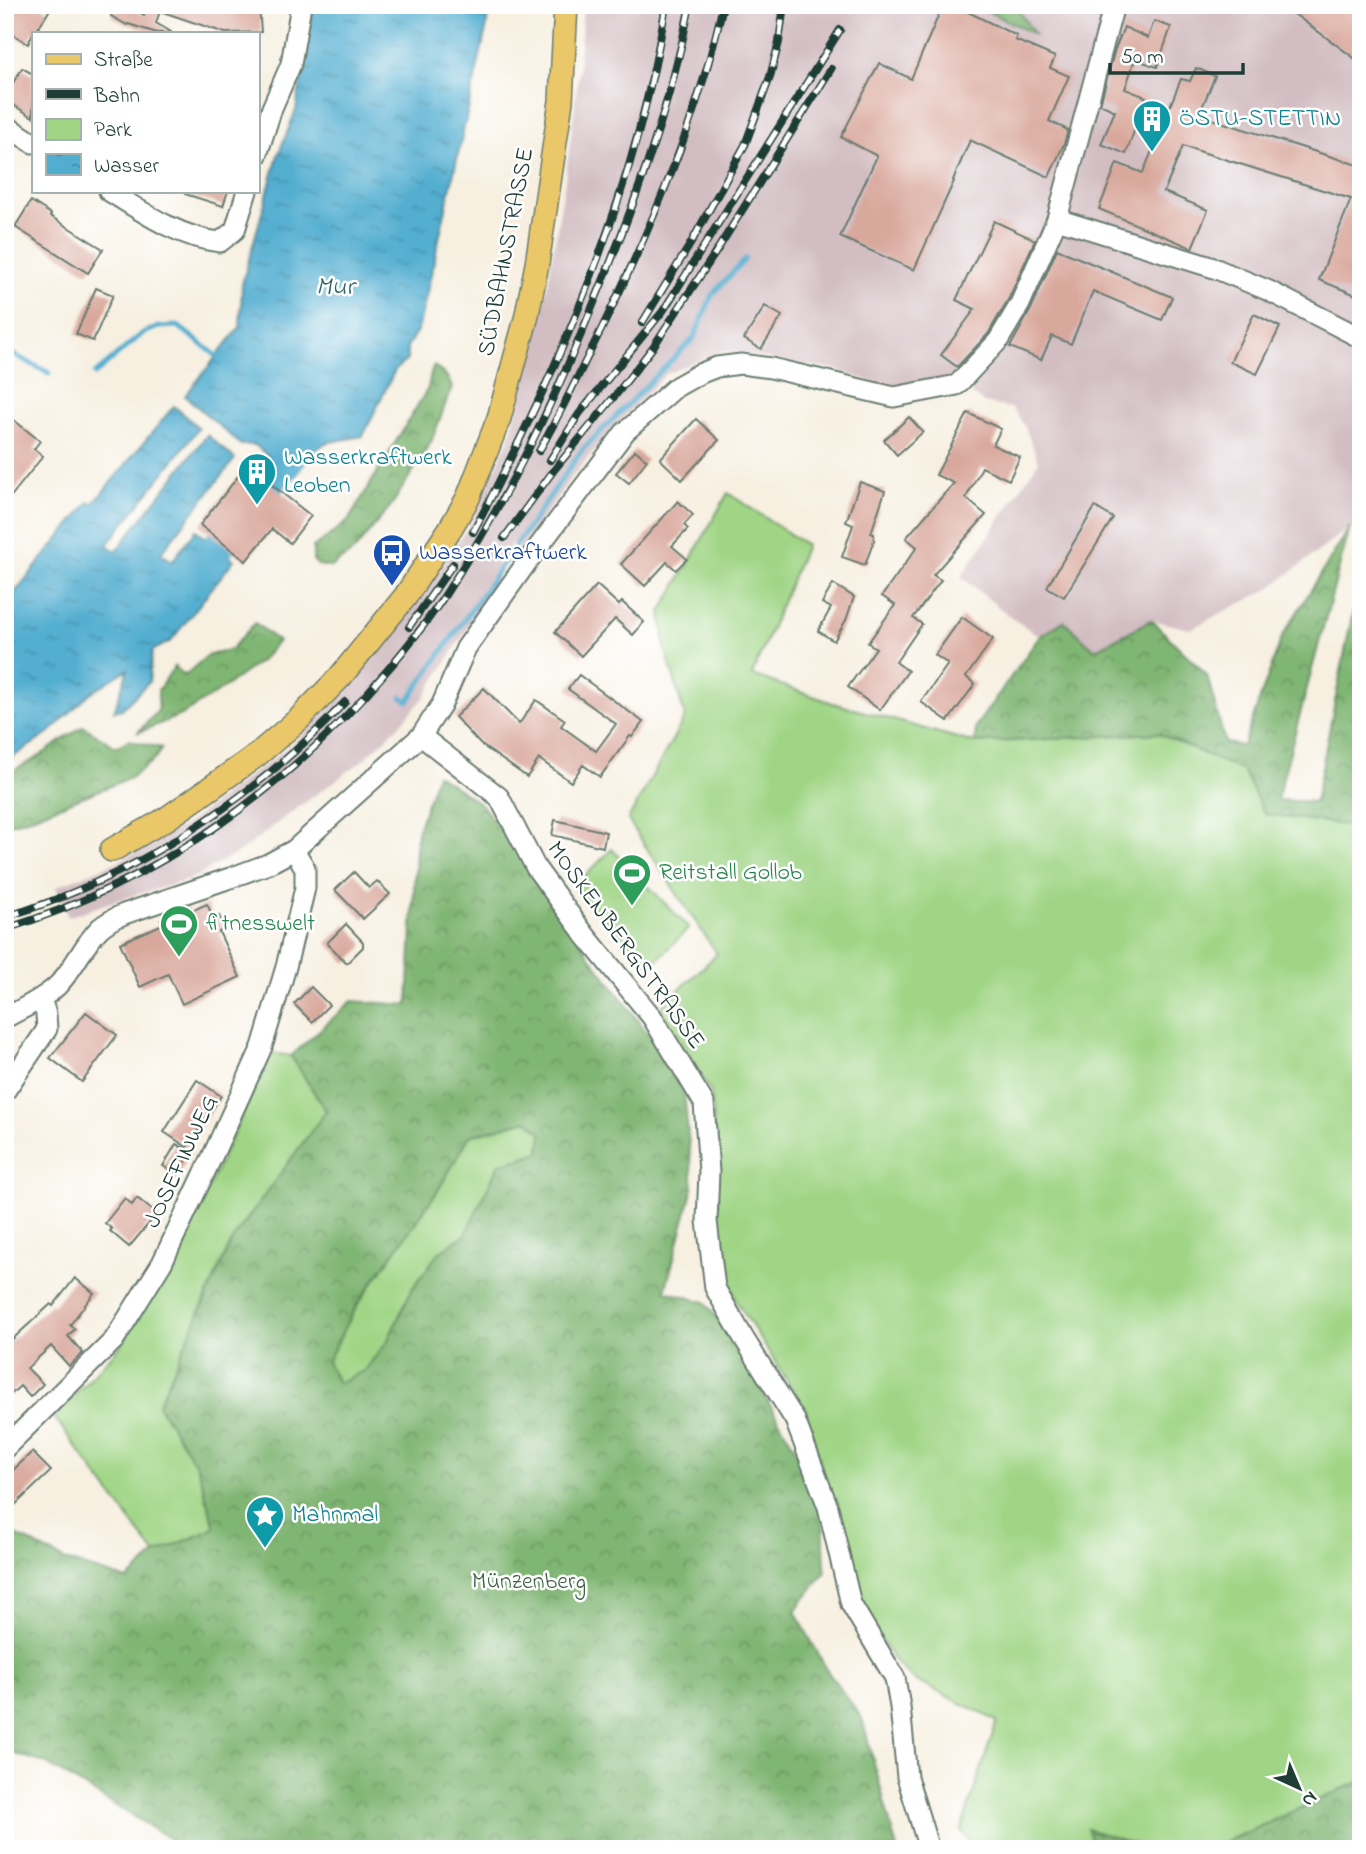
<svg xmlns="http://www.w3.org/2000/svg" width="1366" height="1854" viewBox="0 0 1366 1854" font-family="'Indie Flower',sans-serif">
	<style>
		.industrial { fill: #d2bec2 }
		.green { fill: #a0d586; stroke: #60895d; stroke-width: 2 }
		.forest { fill: url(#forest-crowns); stroke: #507a54; stroke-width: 2; fill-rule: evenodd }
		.water { fill: url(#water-ripples); stroke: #387682; stroke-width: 2 }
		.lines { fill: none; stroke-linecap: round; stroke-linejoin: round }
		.stream { stroke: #52aed0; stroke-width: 5 }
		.river { stroke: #52aed0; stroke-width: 32 }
		.building { fill: #d9a89c }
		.minor-casing { stroke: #6b7c71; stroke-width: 23 }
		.major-casing { stroke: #6b7c71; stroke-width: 26 }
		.minor { stroke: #fff; stroke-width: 19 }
		.major { stroke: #eac769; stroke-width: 23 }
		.rail-casing { stroke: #1f3d34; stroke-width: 8 }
		.rail { stroke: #fff; stroke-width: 5; stroke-dasharray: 16; stroke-linecap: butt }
		.labels { text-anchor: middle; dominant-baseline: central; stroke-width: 5; stroke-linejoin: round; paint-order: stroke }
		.culture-label { font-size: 24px; fill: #0d838f; stroke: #fff; text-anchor: start }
		.street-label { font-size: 24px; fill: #1f3d34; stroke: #fff }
		.transit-label { font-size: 24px; fill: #164399; stroke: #fff; text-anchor: start }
		.leisure-label { font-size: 24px; fill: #27864d; stroke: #fff; text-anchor: start }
		.park-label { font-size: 24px; fill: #3f6348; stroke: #fff }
		.water-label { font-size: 26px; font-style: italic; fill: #31656b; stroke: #fff }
	</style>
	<defs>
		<pattern id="forest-crowns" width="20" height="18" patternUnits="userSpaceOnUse" patternTransform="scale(1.75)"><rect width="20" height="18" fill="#80b673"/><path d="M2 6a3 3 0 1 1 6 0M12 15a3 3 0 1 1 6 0" fill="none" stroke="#68955f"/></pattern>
		<pattern id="water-ripples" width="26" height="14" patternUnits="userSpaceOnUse" patternTransform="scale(1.75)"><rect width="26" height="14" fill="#52aed0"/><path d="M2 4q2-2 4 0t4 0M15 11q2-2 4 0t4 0" fill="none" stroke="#438faa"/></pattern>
	</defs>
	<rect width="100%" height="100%" fill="#fff"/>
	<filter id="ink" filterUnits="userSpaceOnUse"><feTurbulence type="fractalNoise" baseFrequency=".0143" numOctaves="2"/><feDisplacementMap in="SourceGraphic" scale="14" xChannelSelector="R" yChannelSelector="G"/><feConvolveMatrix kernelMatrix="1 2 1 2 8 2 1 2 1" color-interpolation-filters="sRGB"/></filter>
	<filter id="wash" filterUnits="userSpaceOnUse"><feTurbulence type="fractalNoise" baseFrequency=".00686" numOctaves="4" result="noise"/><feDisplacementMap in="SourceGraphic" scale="28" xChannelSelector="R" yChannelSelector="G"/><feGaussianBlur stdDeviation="1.57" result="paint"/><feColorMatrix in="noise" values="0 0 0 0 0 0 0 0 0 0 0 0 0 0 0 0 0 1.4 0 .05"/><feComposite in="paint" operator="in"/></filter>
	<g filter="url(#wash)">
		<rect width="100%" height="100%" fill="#f7f0e1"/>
		<polygon class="industrial" points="583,5 975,5 1032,33 1015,5 1361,5 1361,326 1354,344 1361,347 1361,530 1350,527 1269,589 1190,629 1151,620 1095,650 1064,621 1040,636 1016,621 961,577 1039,461 1024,425 1012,408 984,403 972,395 970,387 953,377 893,389 833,369 722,351 666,374 618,423 572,477 521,548 511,543 493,588 423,699 394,731 362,761 284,818 244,849 204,872 189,880 114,901 68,917 56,887 117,862 185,825 283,751 307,730 347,689 408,615 472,521 510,436 548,283 565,181 578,79"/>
		<g class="green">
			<polygon points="728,493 806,545 752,675 833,703 975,743 1158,733 1243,771 1265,814 1361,827 1361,1781 1209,1849 1152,1849 1088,1830 1096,1849 974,1849 961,1830 997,1721 914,1680 895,1662 860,1607 805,1409 737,1302 725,1273 720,1242 715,1147 711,1092 660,1008 717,954 628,820 685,717 665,647 661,612"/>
			<polygon points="612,849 689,928 651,966 574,887"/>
			<polygon points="271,1053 291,1056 326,1111 232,1240 158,1405 198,1468 215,1528 155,1554 54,1417 122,1344 173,1263"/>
			<polygon points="527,1120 542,1133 540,1153 499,1164 465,1235 440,1251 412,1289 387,1342 364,1371 338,1383 327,1362 358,1304 437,1192 470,1136"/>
		</g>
		<g class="forest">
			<polygon points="975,5 1015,5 1034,34"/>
			<polygon points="434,366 447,377 452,387 431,442 393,503 354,551 331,567 318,565 313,560 313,547 330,535 348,521 428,388 431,373"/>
			<polygon points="1350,527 1277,800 1315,802 1361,571 1361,827 1265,814 1243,771 1158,733 975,743 976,726 1040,636 1064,621 1095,650 1151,620 1207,675 1225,743 1243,746 1282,637"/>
			<polygon points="255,623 278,641 263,659 218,692 183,714 137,733 158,711 158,690 175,666 184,676 207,656 231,649"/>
			<polygon points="83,726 116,747 128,740 162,748 155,759 130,778 24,820 5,825 5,775 35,759"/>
			<path d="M437,774L482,805L536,876L592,959L683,1080L693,1188L665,1291L705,1302L729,1334L796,1450L823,1512L825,1572L795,1611L828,1672L862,1718L897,1849H180L170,1839L45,1763L5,1751V1527L8,1531L64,1560L128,1580L155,1554L215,1528L198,1468L158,1405L232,1240L326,1111L291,1056L352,1001L408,1005L417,832ZM527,1120L542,1133L540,1152L499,1164L465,1235L440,1251L412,1289L387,1342L364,1371L338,1383L327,1362L357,1304L437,1192L469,1136Z"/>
			<polygon points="1361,1781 1361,1849 1209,1849"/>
			<polygon points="1087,1829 1152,1849 1096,1849"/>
		</g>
		<g class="water">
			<polygon points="313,5 489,5 486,30 425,301 418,329 407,347 407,360 395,370 363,436 325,443 311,454 294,478 255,445 241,445 185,396 240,327 242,284 278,155 296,110"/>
			<polygon points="174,406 199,428 107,545 116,551 207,435 235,459 161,553 172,561 196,530 234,560 171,641 152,651 149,682 122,709 114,711 128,669 89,694 48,734 5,762 5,604 89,502 93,504"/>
		</g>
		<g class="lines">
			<g class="stream">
				<polyline points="5,350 49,373"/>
				<polyline points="95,374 143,333 159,327 178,326 221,359"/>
				<polyline points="402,697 408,701 582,450 694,338 712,295 745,259"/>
			</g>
			<polyline class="river" points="192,579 306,437 307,433"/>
		</g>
		<g id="blocks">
			<g class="building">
				<polygon points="5,5 39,5 49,11 35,33 33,33 28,44 5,29"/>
				<polygon points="117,5 127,5 144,15 147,5 259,5 261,32 225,33 160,11 156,23 171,32 170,33 157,33 128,24 127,25 111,16"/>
				<polygon points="943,5 954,5 1017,36 1015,40 1055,57 1050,68 1069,76 1049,121 1068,130 1064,144 1049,177 970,140 953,180 954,181 914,270 840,237 877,156 841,137 879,63 911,79"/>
				<polygon points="1282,5 1361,5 1361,63"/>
				<polygon points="1154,21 1171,27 1157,67 1135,59 1125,89 1146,97 1126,154 1101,144 1115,111 1100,104 1115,49 1124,27 1148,38"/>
				<polygon points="22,68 33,74 33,117 5,100 5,96"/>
				<polygon points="1196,68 1215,76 1199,115 1361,166 1361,297 1319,280 1351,199 1183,146 1164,192 1208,210 1192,248 1099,209 1117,163 1143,173 1181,79 1190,81"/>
				<polygon points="185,191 228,191 223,206 185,194"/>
				<polygon points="31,201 51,214 50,216 103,249 88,273 15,227"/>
				<polygon points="994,221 1035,240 1009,298 988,334 957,367 941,355 975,309 956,300"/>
				<polygon points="1057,249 1172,297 1162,320 1093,291 1071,344 1052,336 1041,360 1010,347 1031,309"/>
				<polygon points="96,288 113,295 93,341 76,334"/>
				<polygon points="765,306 782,316 761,349 744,339"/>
				<polygon points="1254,314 1280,327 1257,374 1230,362"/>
				<polygon points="5,413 40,441 34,449 43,456 5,504"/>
				<polygon points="968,413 1001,429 993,445 1020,457 1009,480 982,467 966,498 986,515 933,575 941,580 913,618 922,624 896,662 908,671 880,710 848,687 876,648 868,643 895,605 882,596 917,547 906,538 954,483 936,475"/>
				<polygon points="909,417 923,432 897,455 884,440"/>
				<polygon points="696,419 719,440 682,480 660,459"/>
				<polygon points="635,450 647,460 629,483 616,473"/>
				<polygon points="247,465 311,516 290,543 272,529 246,561 200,525"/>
				<polygon points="860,482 885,491 871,533 874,534 874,540 865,565 842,557 853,525 846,522"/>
				<polygon points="678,501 693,515 684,525 688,529 672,546 687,559 676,570 667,562 645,586 621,564"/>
				<polygon points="1095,507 1113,518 1064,597 1047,587"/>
				<polygon points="833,584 854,597 846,620 834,641 818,631 831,608 822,603"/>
				<polygon points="597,585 619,605 622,602 644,622 633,635 615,619 581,656 555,632"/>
				<polygon points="962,617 993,639 966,677 975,684 948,721 921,702 948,664 935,655"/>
				<polygon points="579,675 643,722 632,737 630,736 600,777 583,765 571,782 539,759 527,777 480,744 455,717 484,688 519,724 536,700 565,720 561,726 596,751 616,724 568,689"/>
				<polygon points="555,820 606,832 603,847 552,835"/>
				<polygon points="354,872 369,888 377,881 390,894 363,919 335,890"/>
				<polygon points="207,904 214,919 219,916 225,929 219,932 240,977 182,1004 168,974 140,987 120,943 163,924 161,919 187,907 189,912"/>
				<polygon points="346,924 363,942 363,947 347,963 327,943"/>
				<polygon points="311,987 329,1005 312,1022 294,1004"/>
				<polygon points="86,1012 117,1035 82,1082 50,1058"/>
				<polygon points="197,1080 221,1096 187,1147 164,1132"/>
				<polygon points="176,1144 191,1152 178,1175 163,1166"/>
				<polygon points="125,1198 132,1205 137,1198 157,1214 129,1247 110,1231 112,1229 105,1223"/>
				<polygon points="75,1278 94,1293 70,1325 75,1329 68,1336 83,1353 69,1366 51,1346 27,1368 43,1384 30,1397 20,1386 5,1400 5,1346 51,1304 53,1306"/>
				<polygon points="32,1452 51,1471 15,1505 5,1494 5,1478"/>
			</g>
		</g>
	</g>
	<g filter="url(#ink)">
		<use href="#blocks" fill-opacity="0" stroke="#6b7c71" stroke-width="2"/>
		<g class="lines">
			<g class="minor-casing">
				<g id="minor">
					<polyline points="5,125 33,143"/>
					<polyline points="257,155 272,108 291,64 301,5"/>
					<path d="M109,191C142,212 180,238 220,242L235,230L247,191"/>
					<polyline points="1057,219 1214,268 1267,290 1361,338"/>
					<polyline points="421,736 499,797 536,868 585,935 652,1017 704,1103 709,1172 707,1221 715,1288 743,1337 795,1420 828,1507 851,1604 895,1678 900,1707 907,1777 929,1849"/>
					<path d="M5,1018C23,1008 42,1000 57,986C74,969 83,945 100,928C107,922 115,918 124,914L230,878L268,864L294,850L421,736L442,704L466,648L530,558L625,432L676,387L699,374L717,367L741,364L771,368L894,397L957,385L998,341L1020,304L1057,219L1114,5"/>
					<polyline points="5,1091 47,1029 46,1014 41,999"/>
					<polyline points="5,1448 114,1340 162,1263 213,1155 262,1047 286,967 305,888 305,868 294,850"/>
				</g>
			</g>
			<g class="major-casing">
				<polyline id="major" points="112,850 166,819 195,799 257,755 299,719 340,677 405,597 450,529 468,498 499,418 526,319 537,264 561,101 566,5"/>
			</g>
			<use href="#minor" class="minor"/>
			<use href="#major" class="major"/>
			<g class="rail-casing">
				<g id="rail">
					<polyline points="642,323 691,243 745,145 770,77 779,42 784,5"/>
					<path d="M539,451C562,411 581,369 602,328C653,224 698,118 723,5"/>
					<polyline points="550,460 579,414 663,311 840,30"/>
					<path d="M473,532C490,501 505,469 521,437C588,300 642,156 666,5"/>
					<polyline points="504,538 554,470 618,392 653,347 714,255 831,69"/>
					<polyline points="409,627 453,564"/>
					<path d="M5,917C134,878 253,800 345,702"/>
					<path d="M5,929C158,882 288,789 390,667C409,644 429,620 445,595C505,503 550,411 591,310C633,209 669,113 690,5"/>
				</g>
			</g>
			<use href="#rail" class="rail"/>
		</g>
	</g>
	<defs>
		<g id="building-pin" transform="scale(2.0125)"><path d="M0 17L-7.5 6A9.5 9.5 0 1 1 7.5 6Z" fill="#0f9aa8" stroke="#fff"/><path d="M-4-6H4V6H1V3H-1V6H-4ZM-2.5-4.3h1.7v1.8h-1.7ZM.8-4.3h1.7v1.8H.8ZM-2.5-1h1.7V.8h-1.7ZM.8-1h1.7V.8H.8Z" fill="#fff"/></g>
		<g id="bus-pin" transform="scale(2.0125)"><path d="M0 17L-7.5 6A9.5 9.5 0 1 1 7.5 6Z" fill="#1a4fb4" stroke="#fff"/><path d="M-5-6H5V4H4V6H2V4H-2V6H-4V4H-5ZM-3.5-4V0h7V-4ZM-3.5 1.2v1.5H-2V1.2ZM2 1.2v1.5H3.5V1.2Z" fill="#fff"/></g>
		<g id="stadium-pin" transform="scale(2.0125)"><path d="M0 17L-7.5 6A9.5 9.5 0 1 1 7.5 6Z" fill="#2e9e5b" stroke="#fff"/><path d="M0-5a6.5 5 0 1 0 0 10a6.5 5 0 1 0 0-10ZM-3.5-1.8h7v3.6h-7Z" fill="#fff"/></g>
		<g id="sight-pin" transform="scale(2.0125)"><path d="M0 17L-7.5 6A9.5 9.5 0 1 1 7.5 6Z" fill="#0f9aa8" stroke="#fff"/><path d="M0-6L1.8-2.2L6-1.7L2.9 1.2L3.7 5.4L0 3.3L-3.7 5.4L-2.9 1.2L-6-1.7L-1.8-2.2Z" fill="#fff"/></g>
	</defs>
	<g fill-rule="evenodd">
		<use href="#building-pin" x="1152" y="119"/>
		<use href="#building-pin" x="257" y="472"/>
		<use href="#bus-pin" x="392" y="553"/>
		<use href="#stadium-pin" x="632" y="873"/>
		<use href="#stadium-pin" x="179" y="924"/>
		<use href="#sight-pin" x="265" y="1515"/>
	</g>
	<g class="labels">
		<g class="culture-label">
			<text x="1179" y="119">ÖSTU-STETTIN</text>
			<text x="284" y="458">Wasserkraftwerk<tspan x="284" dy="28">Leoben</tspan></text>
			<text x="292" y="1515">Mahnmal</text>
		</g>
		<g class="street-label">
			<text transform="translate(507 252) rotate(-79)">SÜDBAHNSTRASSE</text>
			<text transform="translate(625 946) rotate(54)">MOSKENBERGSTRASSE</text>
			<text transform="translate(182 1162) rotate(-65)">JOSEFINWEG</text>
		</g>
		<g class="transit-label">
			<text x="419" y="553">Wasserkraftwerk</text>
		</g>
		<g class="leisure-label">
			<text x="659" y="873">Reitstall Gollob</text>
			<text x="206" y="924">fitnesswelt</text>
		</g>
		<g class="park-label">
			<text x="529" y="1582">Münzenberg</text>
		</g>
		<g class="water-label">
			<text x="335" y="288">Mur</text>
		</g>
	</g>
	<rect width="1366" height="1854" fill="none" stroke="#fff" stroke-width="28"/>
	<rect x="32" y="32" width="228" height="161" fill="#ffffff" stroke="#a5b1ae" stroke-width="2"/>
	<rect x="46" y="54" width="35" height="10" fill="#eac769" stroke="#a5b1ae" stroke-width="2"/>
	<text x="94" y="66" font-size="21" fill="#1f3d34">Straße</text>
	<rect x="46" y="89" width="35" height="10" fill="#1f3d34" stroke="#a5b1ae" stroke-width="2"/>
	<text x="94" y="102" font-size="21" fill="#1f3d34">Bahn</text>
	<rect x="46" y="119" width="35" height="21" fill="#a0d586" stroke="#a5b1ae" stroke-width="2"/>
	<text x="94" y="136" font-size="21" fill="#1f3d34">Park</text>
	<rect x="46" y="154" width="35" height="21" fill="url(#water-ripples)" stroke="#a5b1ae" stroke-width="2"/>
	<text x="94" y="172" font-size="21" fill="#1f3d34">Wasser</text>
	<g transform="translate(1299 1788) rotate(136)" stroke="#ffffff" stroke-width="5" paint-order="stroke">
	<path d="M0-5L12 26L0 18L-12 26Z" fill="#1f3d34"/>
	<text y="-10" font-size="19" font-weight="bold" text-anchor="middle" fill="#1f3d34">N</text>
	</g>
	<path d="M1110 63v10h133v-10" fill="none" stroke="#1f3d34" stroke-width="3.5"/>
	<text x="1121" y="63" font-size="21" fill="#1f3d34" stroke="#ffffff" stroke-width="5" paint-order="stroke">50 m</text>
</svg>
